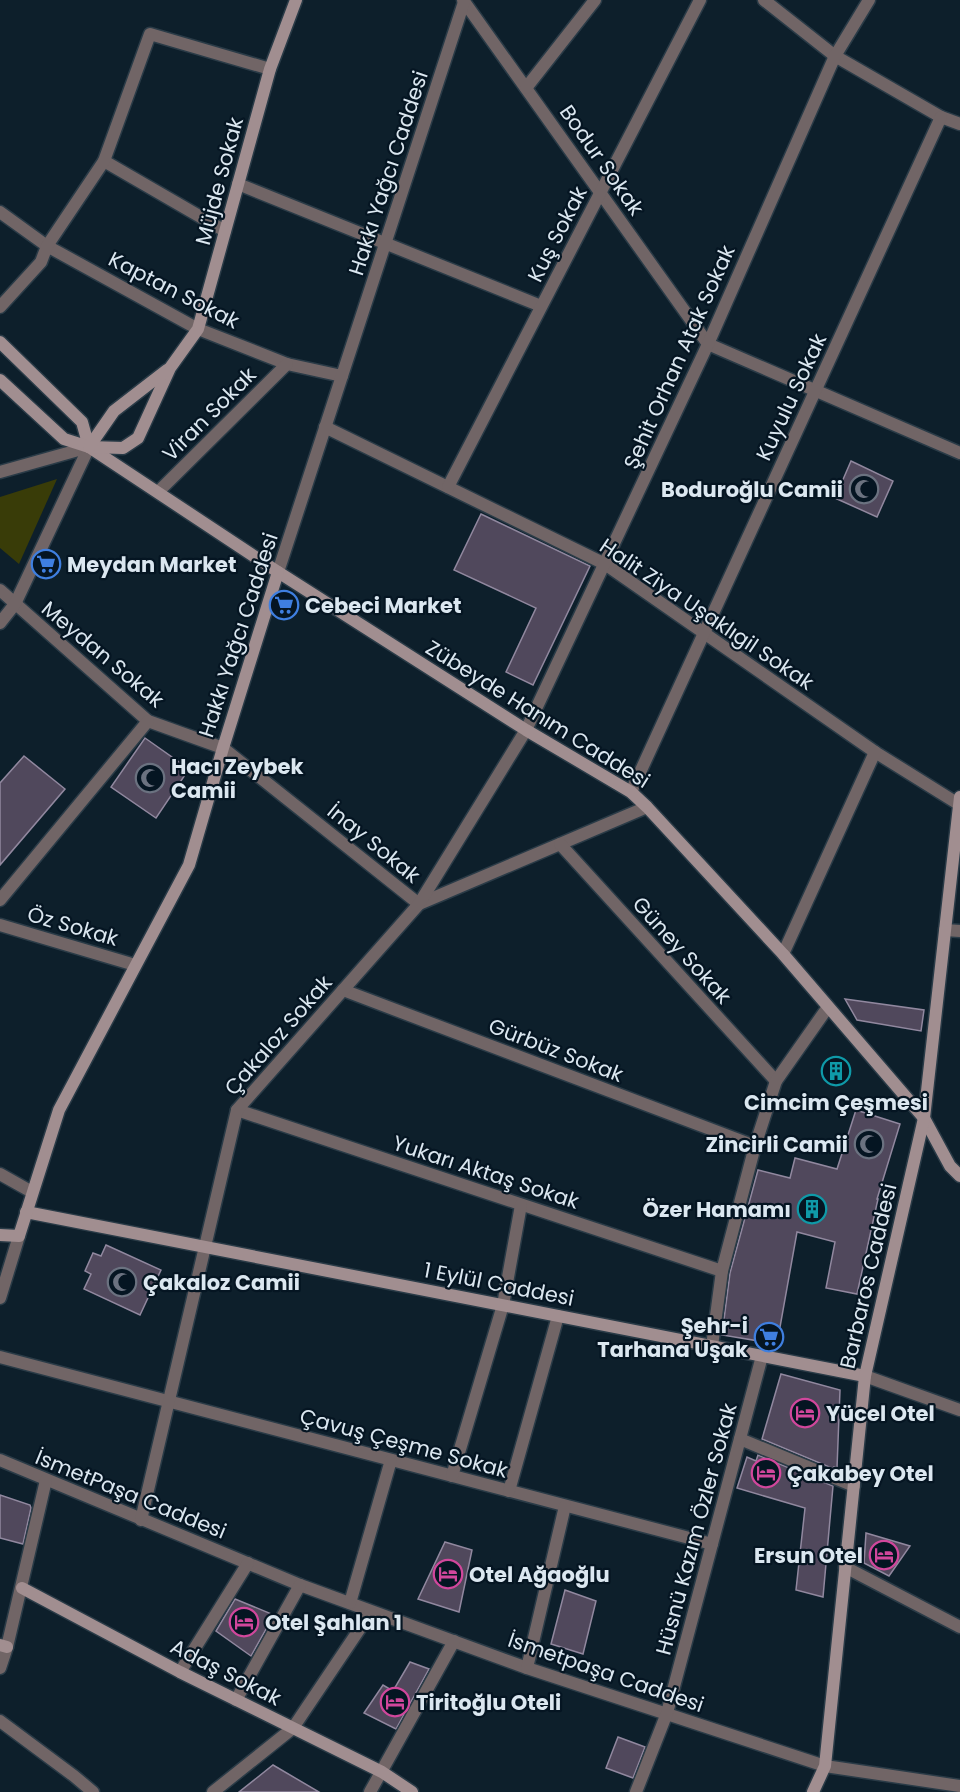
<svg xmlns="http://www.w3.org/2000/svg" width="960" height="1792" viewBox="0 0 960 1792" font-family="Poppins,sans-serif">
	<style>
		.green { fill: #393c08 }
		.building { fill: #50485c; stroke: #91889f; stroke-width: 1.5 }
		.lines { fill: none; stroke-linecap: round; stroke-linejoin: round }
		.street-casing { stroke: #2a3b47; stroke-width: 15 }
		.secondary-casing { stroke: #2a3b47; stroke-width: 15 }
		.street { stroke: #716566; stroke-width: 12 }
		.secondary { stroke: #a18e90; stroke-width: 12 }
		.labels { text-anchor: middle; dominant-baseline: central; stroke-width: 4.5; stroke-linejoin: round; paint-order: stroke }
		.street-label { font-size: 21px; fill: #dbe7f0; stroke: #051522 }
		.poi-label { font-size: 21px; font-weight: bold; fill: #dbe7f0; stroke: #051522; text-anchor: start }
	</style>
	<rect width="100%" height="100%" fill="#0d1f2b"/>
	<polygon class="green" points="57,479 19,564 0,548 0,497"/>
	<g class="building">
		<polygon points="851,461 893,481 877,517 835,498"/>
		<polygon points="481,514 590,566 533,685 506,672 536,608 454,570"/>
		<polygon points="145,738 189,769 156,818 111,787"/>
		<polygon points="24,756 65,789 0,865 0,783"/>
		<polygon points="845,999 924,1010 921,1031 857,1020"/>
		<polygon points="838,1057 850,1074 834,1084 823,1068"/>
		<polygon points="856,1110 900,1124 877,1199 878,1199 857,1294 826,1288 835,1242 797,1232 777,1344 722,1335 730,1273 758,1170 790,1178 795,1158 837,1169"/>
		<polygon points="106,1245 161,1270 140,1315 84,1289 91,1274 85,1271 93,1253 101,1256"/>
		<polygon points="781,1374 840,1390 837,1468 834,1467 834,1469 762,1439"/>
		<polygon points="758,1455 833,1486 823,1597 796,1590 805,1508 737,1488 747,1457 756,1461"/>
		<polygon points="0,1495 30,1505 31,1508 23,1544 0,1538"/>
		<polygon points="866,1533 910,1546 889,1576 864,1563"/>
		<polygon points="445,1542 472,1550 459,1612 418,1599"/>
		<polygon points="565,1590 596,1601 583,1654 551,1644"/>
		<polygon points="235,1599 274,1615 251,1656 216,1631"/>
		<polygon points="410,1662 429,1669 396,1729 364,1713 383,1685 393,1691"/>
		<polygon points="618,1737 645,1747 633,1778 606,1768"/>
		<polygon points="273,1765 319,1792 239,1792"/>
	</g>
	<g class="lines">
		<g class="street-casing">
			<g id="street">
				<polyline points="463,0 708,344 960,453"/>
				<polyline points="764,0 835,56 941,117 960,124"/>
				<polyline points="526,88 595,0"/>
				<polyline points="104,161 225,231"/>
				<polyline points="238,184 541,306"/>
				<polyline points="0,212 47,246 198,329 287,364 342,376"/>
				<polyline points="0,307 41,262 47,246 104,161 150,34 270,69"/>
				<polyline points="325,427 605,564 875,752 960,805"/>
				<polyline points="0,472 89,447"/>
				<polyline points="448,487 700,0"/>
				<polyline points="158,492 287,364"/>
				<polyline points="278,572 464,2"/>
				<polyline points="0,590 148,721 223,748 419,904 647,807"/>
				<polyline points="0,623 15,604 89,447"/>
				<polyline points="631,792 941,117"/>
				<polyline points="560,844 776,1081"/>
				<polyline points="0,900 148,721"/>
				<polyline points="0,925 135,965"/>
				<polyline points="945,930 960,931"/>
				<polyline points="783,954 875,752"/>
				<polyline points="343,990 755,1146"/>
				<polyline points="237,1110 722,1271"/>
				<polyline points="0,1174 32,1192"/>
				<polyline points="0,1298 19,1236"/>
				<polyline points="712,1346 722,1271 755,1146 776,1081 828,1007"/>
				<polyline points="0,1357 712,1544"/>
				<polyline points="865,1376 960,1410"/>
				<polyline points="740,1439 854,1486"/>
				<polyline points="0,1460 300,1585 527,1668 825,1766 960,1786"/>
				<polyline points="452,1476 503,1305 521,1205"/>
				<polyline points="509,1491 558,1316"/>
				<polyline points="141,1520 237,1110 419,904 526,730 708,344 835,56 869,0"/>
				<polyline points="845,1567 960,1627"/>
				<polyline points="350,1603 391,1460"/>
				<polyline points="0,1668 7,1647 46,1480"/>
				<polyline points="527,1668 565,1506"/>
				<polyline points="180,1672 248,1563"/>
				<polyline points="236,1700 300,1585"/>
				<polyline points="0,1721 74,1776 93,1792"/>
				<polyline points="213,1792 293,1728 371,1612"/>
				<polyline points="370,1792 454,1641"/>
				<polyline points="636,1792 667,1713 762,1356"/>
			</g>
		</g>
		<g class="secondary-casing">
			<g id="secondary">
				<polyline points="0,342 82,422 89,447 278,572 526,730 631,792 647,807 783,954 924,1118 950,1166 960,1176"/>
				<polyline points="0,380 64,439 89,447 123,448 138,438 170,368 198,329 270,69 296,0"/>
				<polyline points="89,447 114,411 167,370"/>
				<polyline points="26,1212 865,1376"/>
				<polyline points="0,1235 19,1236 59,1110 189,865 223,748 278,572"/>
				<polyline points="22,1588 180,1672 382,1772 412,1792"/>
				<polyline points="0,1645 7,1647"/>
				<polyline points="813,1792 825,1766 865,1376 924,1118 960,797"/>
			</g>
		</g>
		<use href="#street" class="street"/>
		<use href="#secondary" class="secondary"/>
	</g>
	<defs>
		<g id="mosque-ring" transform="scale(1.5)"><circle r="9.5" fill="#051522" stroke="#6b7280" stroke-width="1.5"/><path d="M3.5-4.9A6 6 0 1 0 3.5 4.9A5 5 0 1 1 3.5-4.9Z" fill="#6b7280"/></g>
		<g id="supermarket-ring" transform="scale(1.5)"><circle r="9.5" fill="#051522" stroke="#3f7fe0" stroke-width="1.5"/><path d="M-6-5.5h2.5l.6 2H6L4.5 2H-2.5L-4.4-4H-6ZM-1.5 3.2a1.3 1.3 0 1 0 .1 0ZM3 3.2a1.3 1.3 0 1 0 .1 0Z" fill="#3f7fe0"/></g>
		<g id="building-ring" transform="scale(1.5)"><circle r="9.5" fill="#051522" stroke="#0f9aa8" stroke-width="1.5"/><path d="M-4-6H4V6H1V3H-1V6H-4ZM-2.5-4.3h1.7v1.8h-1.7ZM.8-4.3h1.7v1.8H.8ZM-2.5-1h1.7V.8h-1.7ZM.8-1h1.7V.8H.8Z" fill="#0f9aa8"/></g>
		<g id="hotel-ring" transform="scale(1.5)"><circle r="9.5" fill="#051522" stroke="#d1479c" stroke-width="1.5"/><path d="M-6-4.5h1.5V1H6V5H4.5V3h-9V5H-6ZM-4 0a1.8 1.8 0 1 1 3.6 0ZM.5 0V-2.5h3Q6-2.5 6 0Z" fill="#d1479c"/></g>
	</defs>
	<g fill-rule="evenodd">
		<use href="#mosque-ring" x="864" y="489"/>
		<use href="#supermarket-ring" x="46" y="564"/>
		<use href="#supermarket-ring" x="284" y="605"/>
		<use href="#mosque-ring" x="150" y="778"/>
		<use href="#building-ring" x="836" y="1071"/>
		<use href="#mosque-ring" x="869" y="1144"/>
		<use href="#building-ring" x="812" y="1209"/>
		<use href="#mosque-ring" x="122" y="1282"/>
		<use href="#supermarket-ring" x="769" y="1337"/>
		<use href="#hotel-ring" x="805" y="1413"/>
		<use href="#hotel-ring" x="766" y="1473"/>
		<use href="#hotel-ring" x="884" y="1555"/>
		<use href="#hotel-ring" x="448" y="1574"/>
		<use href="#hotel-ring" x="244" y="1622"/>
		<use href="#hotel-ring" x="395" y="1702"/>
	</g>
	<g class="labels">
		<g class="street-label">
			<text transform="translate(602 160) rotate(55)">Bodur Sokak</text>
			<text transform="translate(388 173) rotate(-72)">Hakkı Yağcı Caddesi</text>
			<text transform="translate(219 181) rotate(-75)">Müjde Sokak</text>
			<text transform="translate(557 234) rotate(-63)">Kuş Sokak</text>
			<text transform="translate(174 290) rotate(27)">Kaptan Sokak</text>
			<text transform="translate(679 357) rotate(-66)">Şehit Orhan Atak Sokak</text>
			<text transform="translate(791 397) rotate(-65)">Kuyulu Sokak</text>
			<text transform="translate(209 414) rotate(-45)">Viran Sokak</text>
			<text transform="translate(707 614) rotate(34)">Halit Ziya Uşaklıgil Sokak</text>
			<text transform="translate(238 635) rotate(-72)">Hakkı Yağcı Caddesi</text>
			<text transform="translate(103 654) rotate(40)">Meydan Sokak</text>
			<text transform="translate(538 714) rotate(32)">Zübeyde Hanım Caddesi</text>
			<text transform="translate(374 843) rotate(39)">İnay Sokak</text>
			<text transform="translate(73 926) rotate(16)">Öz Sokak</text>
			<text transform="translate(682 950) rotate(48)">Güney Sokak</text>
			<text transform="translate(278 1035) rotate(-49)">Çakaloz Sokak</text>
			<text transform="translate(556 1050) rotate(21)">Gürbüz Sokak</text>
			<text transform="translate(486 1172) rotate(18)">Yukarı Aktaş Sokak</text>
			<text transform="translate(868 1276) rotate(-77)">Barbaros Caddesi</text>
			<text transform="translate(499 1284) rotate(11)">1 Eylül Caddesi</text>
			<text transform="translate(404 1443) rotate(15)">Çavuş Çeşme Sokak</text>
			<text transform="translate(131 1494) rotate(22)">İsmetPaşa Caddesi</text>
			<text transform="translate(696 1529) rotate(-75)">Hüsnü Kazım Özler Sokak</text>
			<text transform="translate(226 1672) rotate(27)">Adaş Sokak</text>
			<text transform="translate(606 1672) rotate(19)">İsmetpaşa Caddesi</text>
		</g>
		<g class="poi-label">
			<text x="843" y="489" text-anchor="end">Boduroğlu Camii</text>
			<text x="67" y="564">Meydan Market</text>
			<text x="305" y="605">Cebeci Market</text>
			<text x="171" y="766">Hacı Zeybek<tspan x="171" dy="24">Camii</tspan></text>
			<text x="836" y="1102" text-anchor="middle">Cimcim Çeşmesi</text>
			<text x="848" y="1144" text-anchor="end">Zincirli Camii</text>
			<text x="791" y="1209" text-anchor="end">Özer Hamamı</text>
			<text x="143" y="1282">Çakaloz Camii</text>
			<text x="748" y="1325" text-anchor="end">Şehr-i<tspan x="748" dy="24">Tarhana Uşak</tspan></text>
			<text x="826" y="1413">Yücel Otel</text>
			<text x="787" y="1473">Çakabey Otel</text>
			<text x="863" y="1555" text-anchor="end">Ersun Otel</text>
			<text x="469" y="1574">Otel Ağaoğlu</text>
			<text x="265" y="1622">Otel Şahlan 1</text>
			<text x="416" y="1702">Tiritoğlu Oteli</text>
		</g>
	</g>
</svg>
